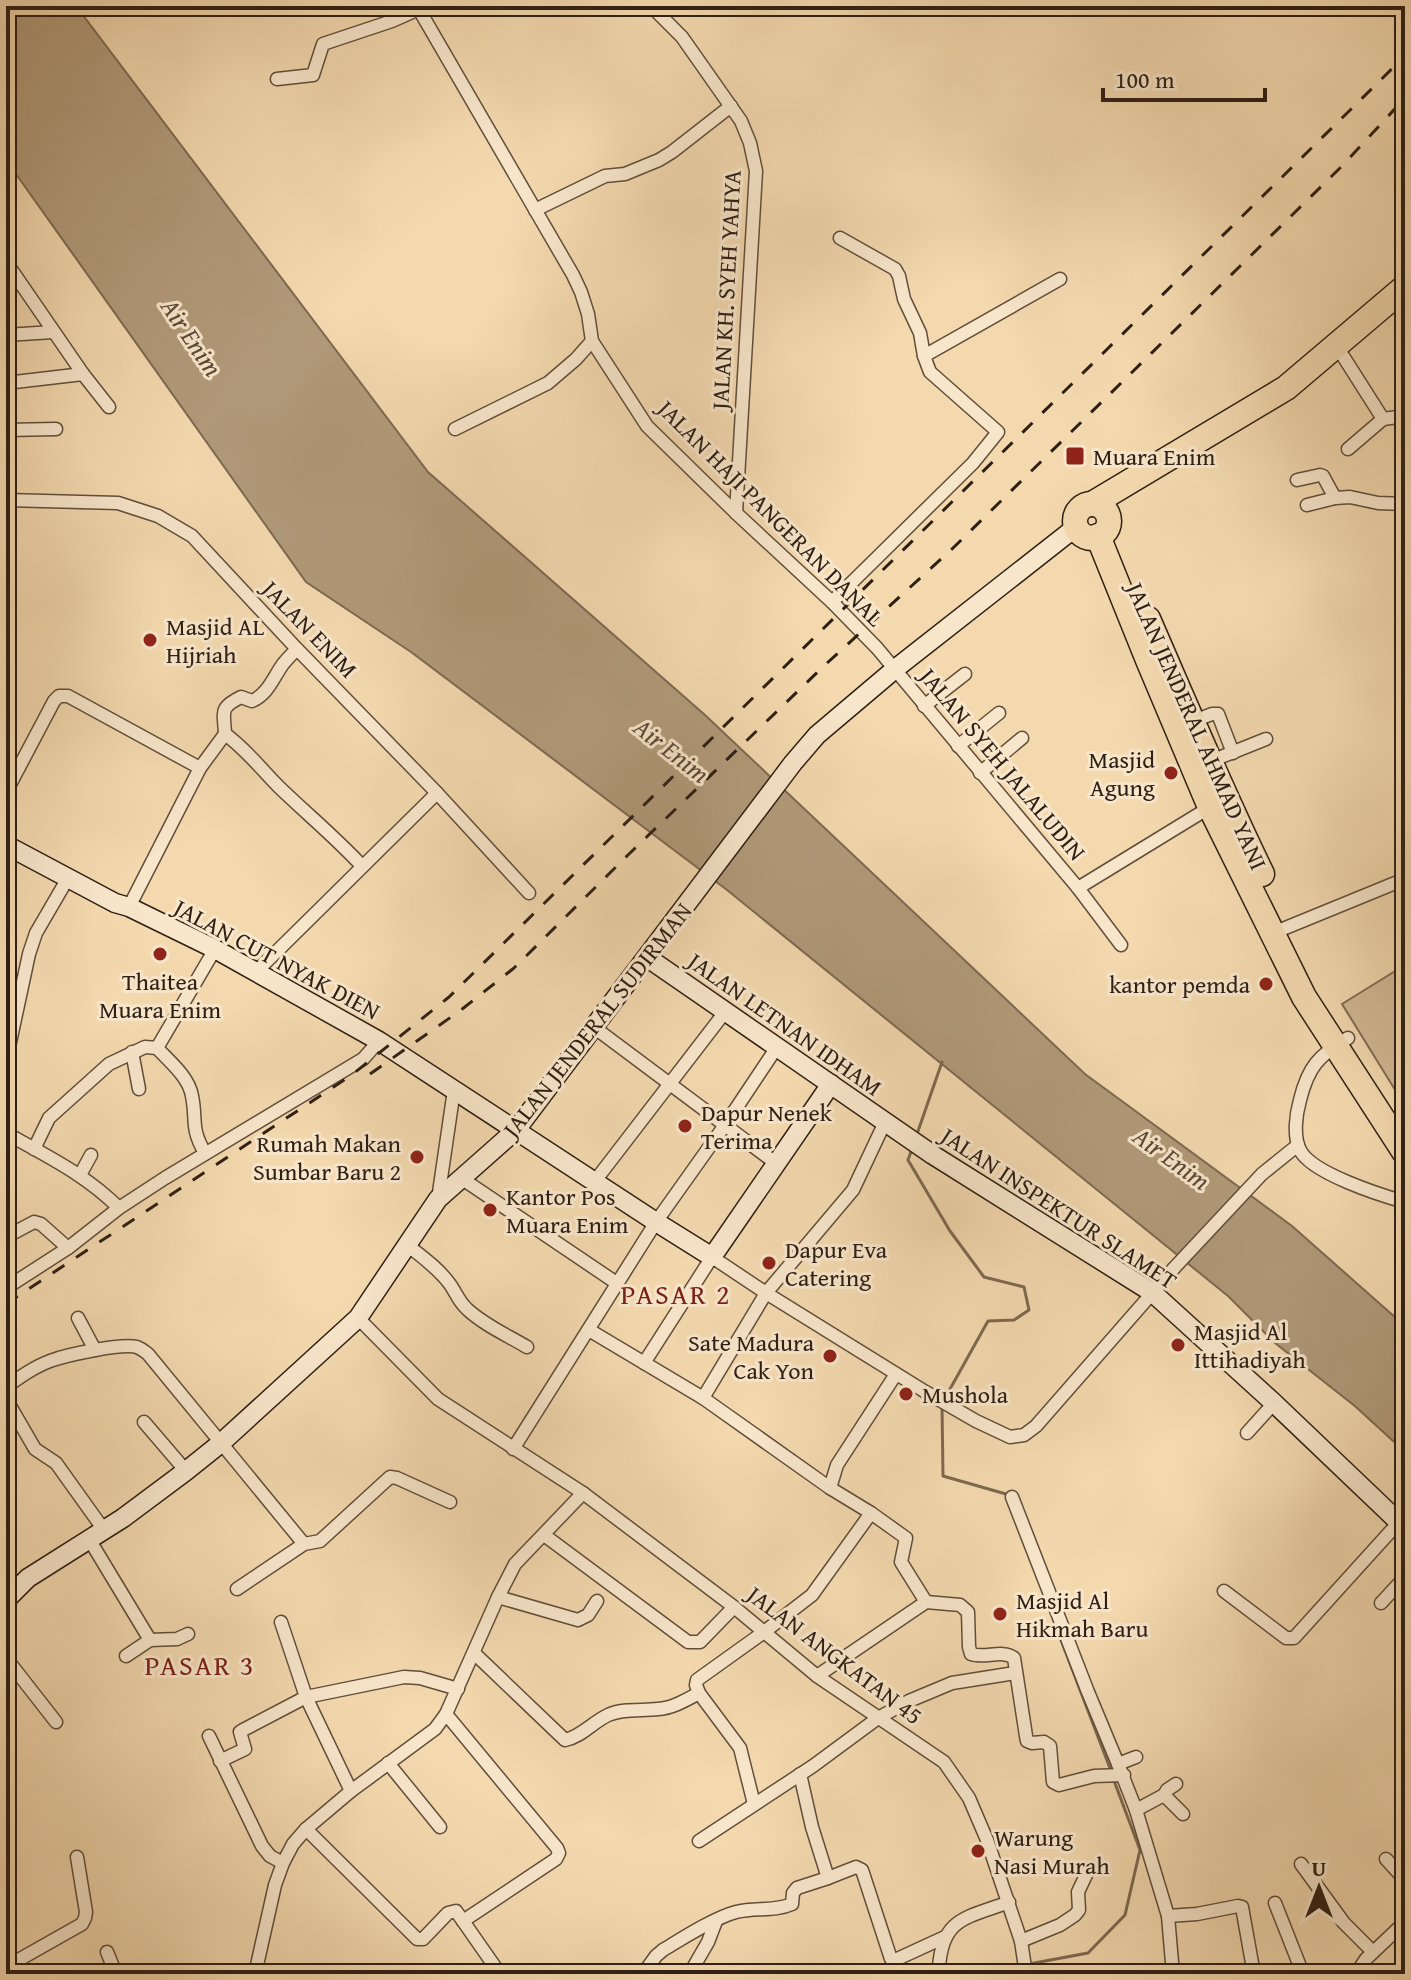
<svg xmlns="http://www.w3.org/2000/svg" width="1411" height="1980" viewBox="0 0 1411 1980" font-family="'Gentium Book Plus',serif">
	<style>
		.green { fill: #d2b995; stroke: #806c54; stroke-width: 2 }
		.water { fill: #b19a7a; stroke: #7d6951; stroke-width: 2 }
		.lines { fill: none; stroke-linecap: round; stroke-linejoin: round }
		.stream { stroke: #7d6951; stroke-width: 3 }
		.street-casing { stroke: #604e3b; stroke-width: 15 }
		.secondary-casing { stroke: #2e1f14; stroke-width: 21 }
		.highway-casing { stroke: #2e1f14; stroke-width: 27 }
		.street { stroke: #f8e6cb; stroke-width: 12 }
		.secondary { stroke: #f8e6cb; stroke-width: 18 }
		.highway { stroke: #f4d9af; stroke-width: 24 }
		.rail { stroke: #2e1f14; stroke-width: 3; stroke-dasharray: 14 14; stroke-linecap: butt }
		.poi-dot { fill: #8f2418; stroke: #f8e6cb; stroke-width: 3 }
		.labels { text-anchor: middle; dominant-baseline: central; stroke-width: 6; stroke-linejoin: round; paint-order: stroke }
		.street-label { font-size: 24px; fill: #2e1f14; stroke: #f8e6cb }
		.poi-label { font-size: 24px; fill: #2e1f14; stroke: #f8e6cb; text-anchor: start }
		.water-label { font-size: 26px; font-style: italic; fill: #5c4a38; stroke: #f8e6cb }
		.quarter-label { font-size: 28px; letter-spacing: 2px; fill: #7a1f14; stroke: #f8e6cb }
	</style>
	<rect width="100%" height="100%" fill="#f4d9af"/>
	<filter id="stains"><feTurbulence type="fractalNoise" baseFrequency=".0025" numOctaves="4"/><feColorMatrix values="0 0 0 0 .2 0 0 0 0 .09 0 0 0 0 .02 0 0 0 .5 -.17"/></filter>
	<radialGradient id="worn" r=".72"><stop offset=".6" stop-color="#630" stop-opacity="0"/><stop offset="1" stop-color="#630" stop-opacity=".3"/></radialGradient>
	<polygon class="green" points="1405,965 1405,1106 1342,1004"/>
	<polygon class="water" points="6,6 76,6 428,472 705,715 1085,1074 1292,1226 1405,1326 1405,1452 1356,1407 1275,1343 1228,1296 727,890 411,652 306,582 6,160"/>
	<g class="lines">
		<g class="stream">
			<polyline points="917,1134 942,1062"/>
			<polyline points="912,1149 908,1160 950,1231 984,1277 1024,1287 1029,1310 1014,1320 988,1321 945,1398"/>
			<polyline points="942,1405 943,1476 1006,1494 1008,1498"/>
			<polyline points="1061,1640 1111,1771"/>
			<polyline points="1029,1964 1088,1953 1125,1915 1140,1850 1113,1778"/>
			<polyline points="996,1974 1002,1968 1022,1965"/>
		</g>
		<g class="street-casing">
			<g id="street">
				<polyline points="417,6 573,275 581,292 588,314 592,341 647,426 736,513 832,602 877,648 1078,888 1121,945"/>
				<polyline points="651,6 682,37 741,121 750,143 756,171 736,513"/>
				<polyline points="277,79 313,75 323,44 392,21 419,9"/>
				<polyline points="535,210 605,176 625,174 659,160 672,152 731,106"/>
				<polyline points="840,238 895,269 899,276 904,299 920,333 924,356"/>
				<polyline points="6,262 83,374 109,407"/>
				<polyline points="6,335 53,332"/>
				<polyline points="1343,356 1383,419 1405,416"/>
				<polyline points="6,383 83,374"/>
				<polyline points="455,429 548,383 576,359 592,341"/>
				<polyline points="6,430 56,429"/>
				<polyline points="1348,449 1383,419"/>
				<polyline points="1297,480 1320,475 1323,476 1335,498"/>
				<polyline points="6,500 118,503 158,516 192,536 297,649 437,793 529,893"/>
				<polyline points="1307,505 1335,498 1350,497 1378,503 1405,504"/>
				<polyline points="832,602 973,463 998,432 930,372 924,356 1060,279"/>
				<polyline points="924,706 965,674"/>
				<polyline points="1194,721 1212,714 1218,714 1233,753"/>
				<path d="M225,734C245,748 261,769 279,787C307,814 336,838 362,866"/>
				<path d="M225,734C224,711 219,708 241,697L252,701C268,694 273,678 283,664C287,659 292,654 297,649"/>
				<polyline points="958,746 999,713"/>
				<polyline points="1211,761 1266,739"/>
				<polyline points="980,773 1022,738"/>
				<polyline points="6,792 54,701 59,696 68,696 200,768"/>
				<polyline points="1078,888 1212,806"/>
				<polyline points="129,907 200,768 225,734"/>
				<polyline points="1273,933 1405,879"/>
				<polyline points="256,972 437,793"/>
				<polyline points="595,1028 777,1164"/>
				<path d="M1348,1038C1319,1055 1308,1067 1300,1100C1296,1114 1293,1136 1300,1150C1311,1173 1380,1195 1405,1202"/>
				<path d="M157,1048C169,1061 189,1077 192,1096C197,1120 190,1128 205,1153"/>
				<polyline points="157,1048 215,949"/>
				<polyline points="132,1052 139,1089"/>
				<polyline points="6,1061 29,954 36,933 68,878"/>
				<path d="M6,1133C46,1156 85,1174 119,1208"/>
				<polyline points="34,1149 49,1118 109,1064 145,1047 157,1048"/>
				<polyline points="80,1175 91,1155"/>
				<polyline points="461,1178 618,1284"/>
				<polyline points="595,1181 725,1012"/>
				<polyline points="438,1199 454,1090"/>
				<polyline points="6,1237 34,1222 41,1224 68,1248"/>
				<path d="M406,1244C421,1256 437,1267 449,1283C456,1292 458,1301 467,1309C484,1325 507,1335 527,1347"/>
				<polyline points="6,1288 68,1248 119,1208 165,1178 363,1059 379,1041"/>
				<polyline points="78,1318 95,1350"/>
				<polyline points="358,1318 438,1399 583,1493 734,1607 817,1676 944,1762 969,1798 987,1840 1021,1941 1026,1974"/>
				<polyline points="589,1330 703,1398 830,1488 871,1513 906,1538 901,1562 926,1602"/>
				<polyline points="644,1363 712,1257 766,1293 924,1391 976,1421 1010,1437 1024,1435 1036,1426 1175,1267 1262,1174 1298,1145"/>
				<path d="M6,1387C20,1377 34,1367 50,1361C66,1355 121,1343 137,1347C142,1349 144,1351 148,1354L304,1544"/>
				<polyline points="703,1398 766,1293 853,1190 885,1122"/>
				<polyline points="6,1399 35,1449 56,1463 104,1530"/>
				<polyline points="144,1422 186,1471"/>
				<polyline points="1247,1433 1274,1403"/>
				<polyline points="513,1449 656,1222 725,1125 777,1047"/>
				<polyline points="830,1488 837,1465 896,1374"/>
				<polyline points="1012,1497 1088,1692 1118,1764"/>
				<polyline points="544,1535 688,1642 700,1642 734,1607"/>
				<polyline points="89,1539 150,1640 126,1656"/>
				<polyline points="237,1589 304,1544 320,1541 390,1477 397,1478 450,1502"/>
				<polyline points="1224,1591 1286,1638 1294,1638 1399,1522"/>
				<polyline points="498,1597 578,1620 588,1615 597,1601"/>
				<polyline points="1381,1603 1405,1577"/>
				<polyline points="281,1622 306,1697 351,1791"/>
				<polyline points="150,1640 177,1639 188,1634"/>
				<path d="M474,1653L565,1740C581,1737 593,1722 608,1715C623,1708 642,1711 658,1709C673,1708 686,1700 699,1693"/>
				<polyline points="6,1658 56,1722"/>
				<path d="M817,1676L926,1602L960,1605L968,1612L969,1647L971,1654C985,1659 1002,1649 1014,1658L1026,1736L1027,1741L1032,1743L1044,1742L1050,1746L1053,1782L1059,1785L1094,1776L1124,1775"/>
				<polyline points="446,1714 557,1848 559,1853 556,1859 463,1921"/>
				<polyline points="209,1736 262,1846 270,1856 283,1863"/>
				<polyline points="1136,1757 1118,1764 1136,1810 1168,1916 1173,1974"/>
				<polyline points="220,1761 245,1749 240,1732 243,1730 306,1697 404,1677 420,1678 458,1689"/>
				<polyline points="388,1763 440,1827"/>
				<polyline points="800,1774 812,1827 828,1878 856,1867 862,1870 891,1959 895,1960 945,1937"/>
				<polyline points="1164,1795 1183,1814"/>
				<polyline points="754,1804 740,1748 699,1693 696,1685 697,1680 764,1632 812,1595 871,1513"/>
				<polyline points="1136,1810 1164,1795 1167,1790 1176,1784"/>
				<polyline points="306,1829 417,1939 423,1939 448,1913 456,1911 500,1974"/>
				<polyline points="699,1841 813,1766 878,1718 909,1701 952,1683 1015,1673"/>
				<polyline points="1386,1859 1405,1880"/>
				<polyline points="1301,1864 1344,1923 1373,1952"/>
				<polyline points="1275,1903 1303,1974"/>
				<polyline points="1168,1916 1197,1914 1238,1906 1242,1907 1254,1974"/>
				<polyline points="1021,1941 1060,1925 1075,1915 1079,1910 1078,1892 1087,1873"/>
				<polyline points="107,1952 116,1974"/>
				<polyline points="6,1967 82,1924 85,1918 86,1912 77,1857"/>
				<polyline points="255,1974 275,1885 283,1863 293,1844 306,1829 351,1791 435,1729 446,1714 498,1597 515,1564 583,1493"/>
				<polyline points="603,1974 610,1971 613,1974"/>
				<path d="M643,1974L656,1956L663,1950C683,1938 714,1918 736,1912C755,1907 774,1912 792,1904L793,1893L797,1888L828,1878"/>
				<polyline points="693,1974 693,1968 708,1942 716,1921"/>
				<path d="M931,1974L939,1968C942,1917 967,1918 1009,1902"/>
				<polyline points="1356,1974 1366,1959 1405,1922"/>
			</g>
		</g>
		<g class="secondary-casing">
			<g id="secondary">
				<polyline points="6,845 115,903 129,907 215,949 379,1041 656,1222 712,1257 831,1084"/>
				<polyline points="648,958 933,1155 1153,1293 1274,1403 1405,1528"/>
				<polyline points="6,1600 28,1578 123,1518 186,1471 221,1443 358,1318 438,1199 516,1130 793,763 817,735 895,669 1076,527"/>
			</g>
		</g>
		<g class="highway-casing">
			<g id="highway">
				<polyline points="1092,504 1286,388 1405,287"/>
				<circle cx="1092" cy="521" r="17"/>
				<polyline points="1098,536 1148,660 1210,807 1304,997 1405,1153"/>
				<path d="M1148,619C1185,704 1221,790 1262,874"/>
			</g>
		</g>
		<use href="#street" class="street"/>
		<use href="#secondary" class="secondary"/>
		<use href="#highway" class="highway"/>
		<g class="rail">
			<polyline points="370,1074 461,1010 514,968 629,854 826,664 952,549 1341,167 1405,98"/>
			<polyline points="6,1304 353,1074 449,997 1405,56"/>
		</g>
	</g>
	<g class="poi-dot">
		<rect x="1065" y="446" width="20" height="20" rx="4"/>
		<circle cx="150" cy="640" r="8"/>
		<circle cx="1171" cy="773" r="8"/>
		<circle cx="160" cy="954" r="8"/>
		<circle cx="1266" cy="984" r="8"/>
		<circle cx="685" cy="1126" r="8"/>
		<circle cx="417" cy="1157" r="8"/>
		<circle cx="490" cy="1210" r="8"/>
		<circle cx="769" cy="1263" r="8"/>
		<circle cx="1178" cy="1345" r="8"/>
		<circle cx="830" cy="1356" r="8"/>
		<circle cx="906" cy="1394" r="8"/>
		<circle cx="1000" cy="1614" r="8"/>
		<circle cx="978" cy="1851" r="8"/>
	</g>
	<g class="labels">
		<g class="street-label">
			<text transform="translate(726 290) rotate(-87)">JALAN KH. SYEH YAHYA</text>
			<text transform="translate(771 513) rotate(45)">JALAN HAJI PANGERAN DANAL</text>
			<text transform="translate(310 629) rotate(46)">JALAN ENIM</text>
			<text transform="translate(1197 726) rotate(66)">JALAN JENDERAL AHMAD YANI</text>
			<text transform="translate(1003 764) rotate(50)">JALAN SYEH JALALUDIN</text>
			<text transform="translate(277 959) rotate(28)">JALAN CUT NYAK DIEN</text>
			<text transform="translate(597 1020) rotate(-52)">JALAN JENDERAL SUDIRMAN</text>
			<text transform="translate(785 1024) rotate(35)">JALAN LETNAN IDHAM</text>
			<text transform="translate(1059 1208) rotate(33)">JALAN INSPEKTUR SLAMET</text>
			<text transform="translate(835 1655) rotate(37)">JALAN ANGKATAN 45</text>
		</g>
		<g class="poi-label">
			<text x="1093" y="456">Muara Enim</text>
			<text x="166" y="626">Masjid AL<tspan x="166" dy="28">Hijriah</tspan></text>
			<text x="1155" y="759" text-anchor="end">Masjid<tspan x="1155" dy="28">Agung</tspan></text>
			<text x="160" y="981" text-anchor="middle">Thaitea<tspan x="160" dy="28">Muara Enim</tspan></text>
			<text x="1250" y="984" text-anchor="end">kantor pemda</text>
			<text x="701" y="1112">Dapur Nenek<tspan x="701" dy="28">Terima</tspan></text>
			<text x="401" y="1143" text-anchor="end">Rumah Makan<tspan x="401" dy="28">Sumbar Baru 2</tspan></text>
			<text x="506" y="1196">Kantor Pos<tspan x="506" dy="28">Muara Enim</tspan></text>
			<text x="785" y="1249">Dapur Eva<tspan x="785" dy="28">Catering</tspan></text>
			<text x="1194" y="1331">Masjid Al<tspan x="1194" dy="28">Ittihadiyah</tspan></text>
			<text x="814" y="1342" text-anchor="end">Sate Madura<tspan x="814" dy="28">Cak Yon</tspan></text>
			<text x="922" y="1394">Mushola</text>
			<text x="1016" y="1600">Masjid Al<tspan x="1016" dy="28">Hikmah Baru</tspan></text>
			<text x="994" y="1837">Warung<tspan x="994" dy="28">Nasi Murah</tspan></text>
		</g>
		<g class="water-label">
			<text transform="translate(192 337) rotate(56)">Air Enim</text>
			<text transform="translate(672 750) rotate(38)">Air Enim</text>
			<text transform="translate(1172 1158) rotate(36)">Air Enim</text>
		</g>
		<g class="quarter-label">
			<text x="676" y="1293">PASAR 2</text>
			<text x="200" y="1664">PASAR 3</text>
		</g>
	</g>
	<rect width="1411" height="1980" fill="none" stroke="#f4d9af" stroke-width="32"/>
	<rect x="8" y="8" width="1395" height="1964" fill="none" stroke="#2e1f14" stroke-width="4"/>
	<rect x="16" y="16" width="1379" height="1948" fill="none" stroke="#2e1f14" stroke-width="2"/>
	<g transform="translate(1319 1888)" stroke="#f8e6cb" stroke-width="6" paint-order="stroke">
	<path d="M0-6L14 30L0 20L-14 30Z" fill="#2e1f14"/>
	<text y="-12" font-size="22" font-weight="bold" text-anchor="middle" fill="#2e1f14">U</text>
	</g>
	<path d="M1103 88v12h162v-12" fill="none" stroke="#2e1f14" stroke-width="4"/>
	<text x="1115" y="88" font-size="24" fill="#2e1f14" stroke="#f8e6cb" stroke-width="6" paint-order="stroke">100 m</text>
	<rect width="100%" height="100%" filter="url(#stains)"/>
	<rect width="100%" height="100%" fill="url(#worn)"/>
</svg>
